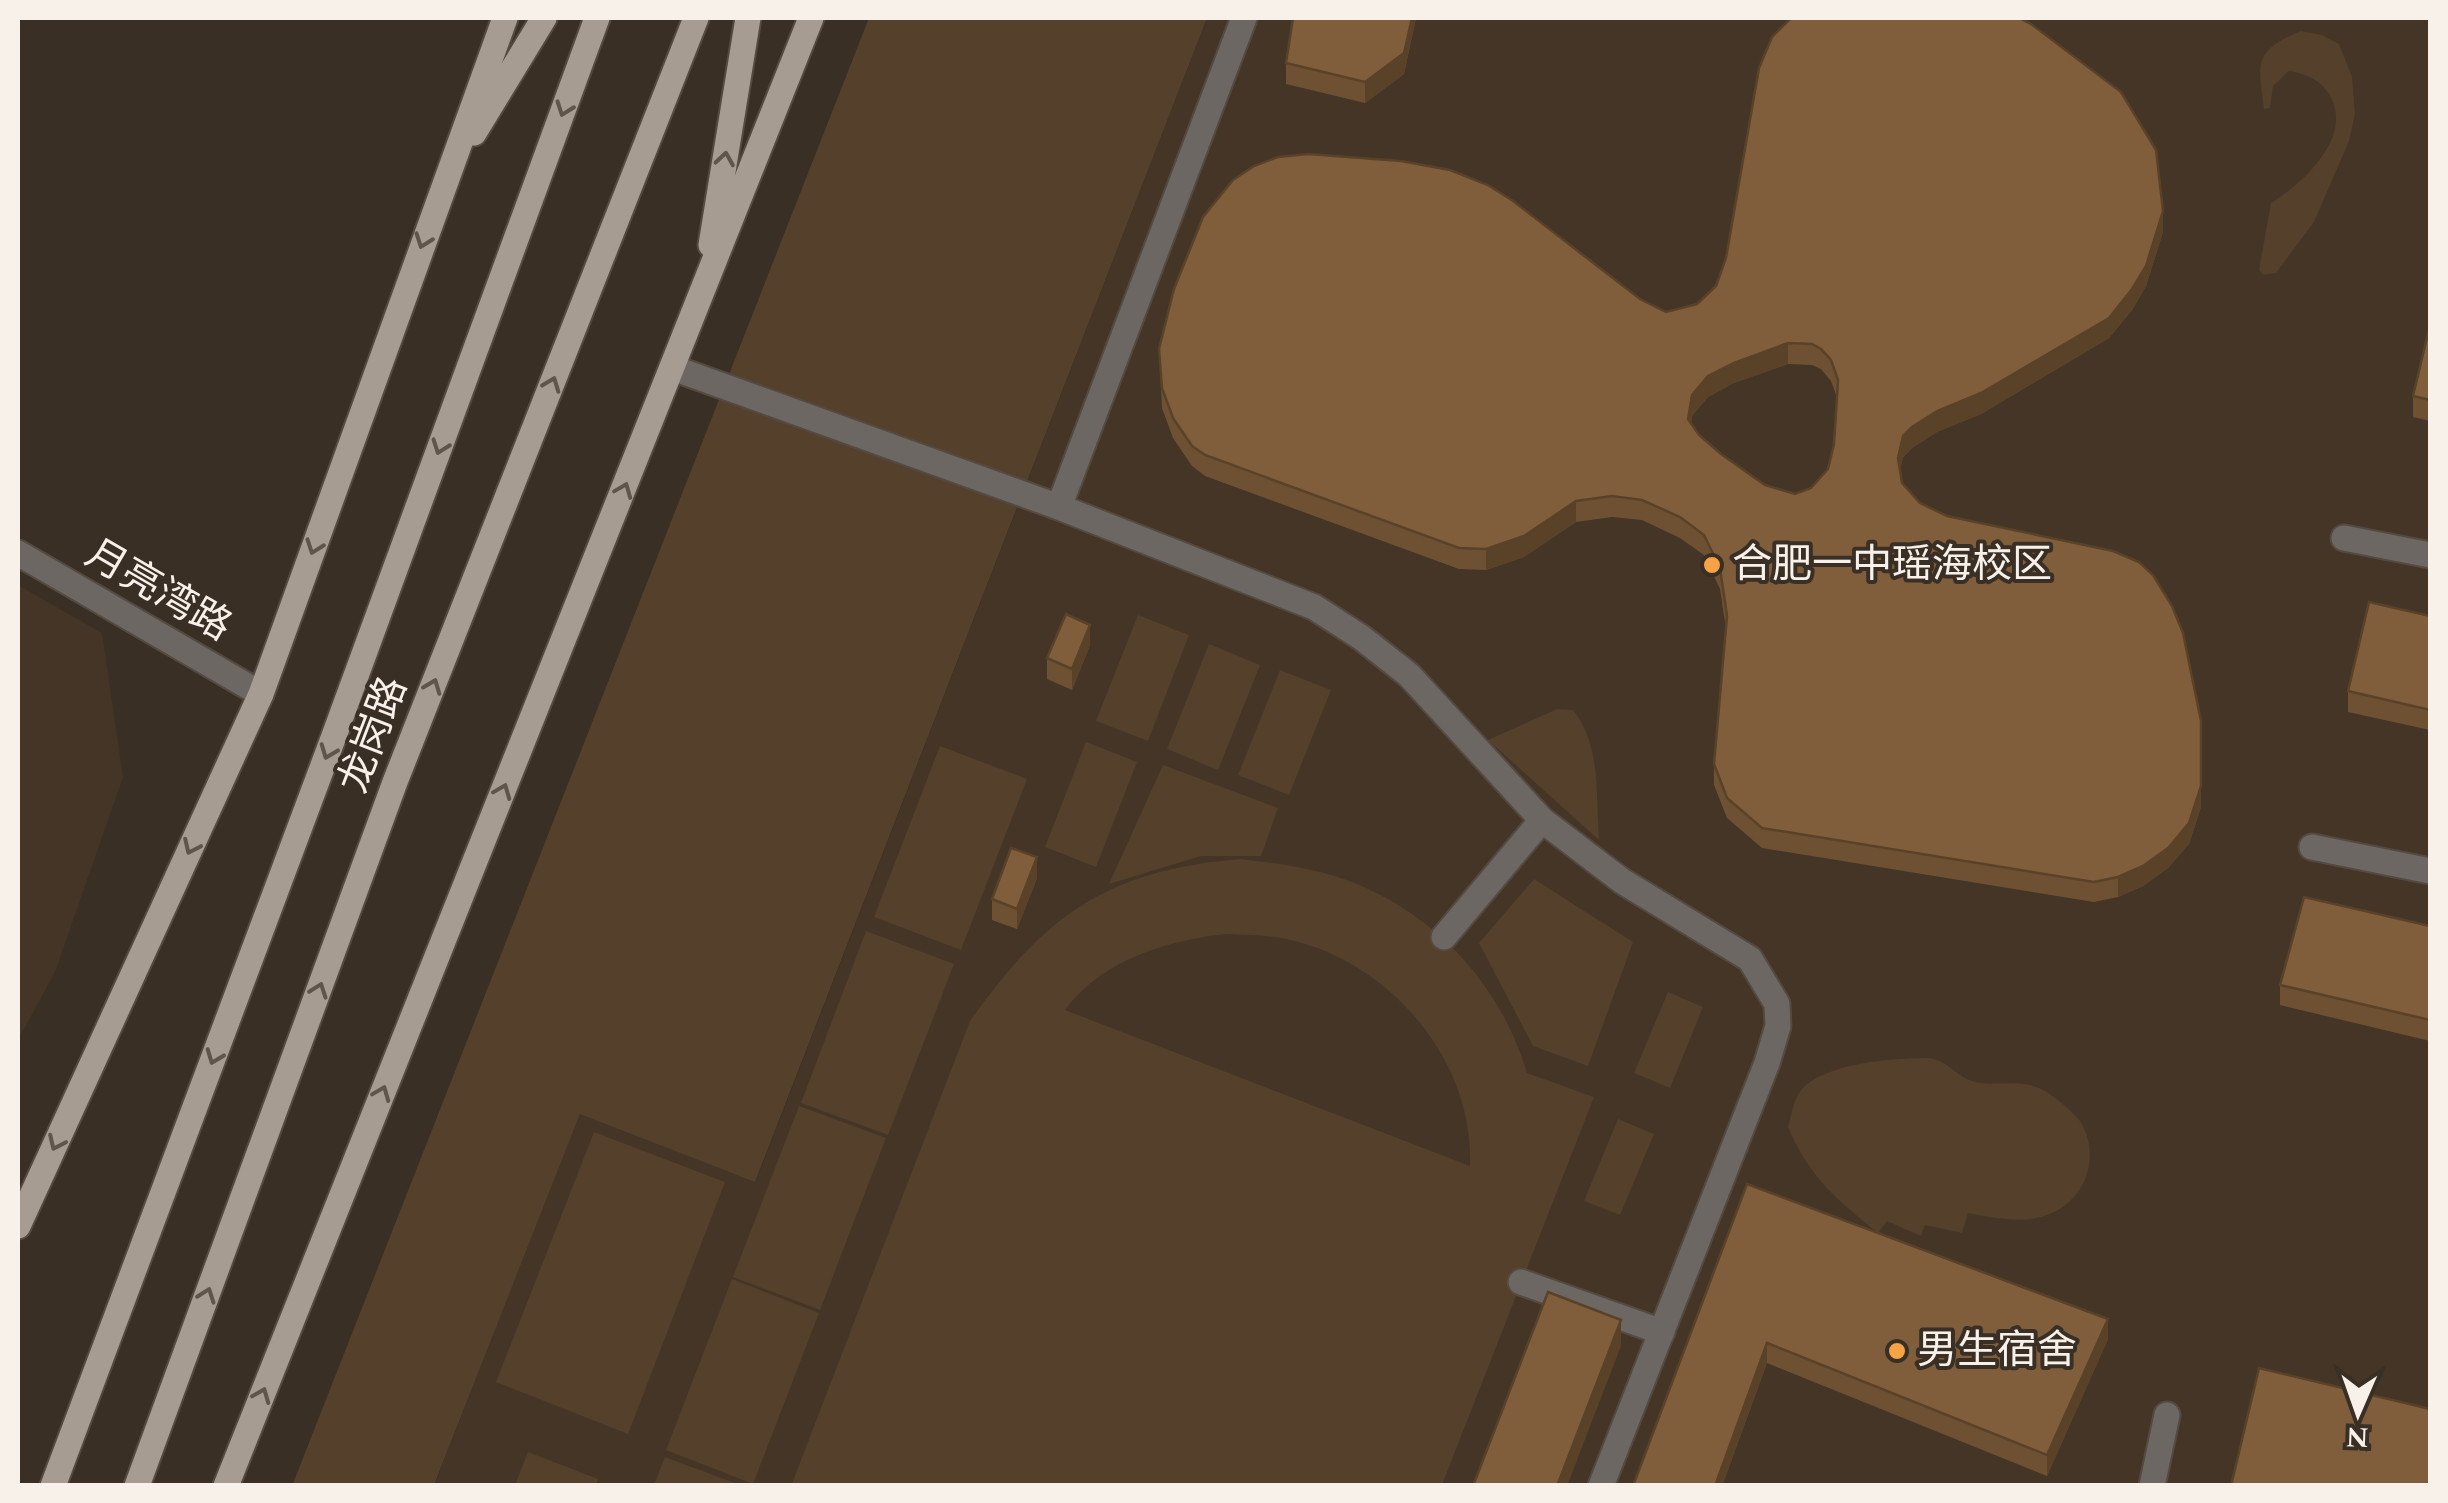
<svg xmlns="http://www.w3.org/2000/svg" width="2448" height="1503" viewBox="0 0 2448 1503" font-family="Spectral,'Noto Sans SC',serif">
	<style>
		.built { fill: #443526 }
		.green { fill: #54402b; fill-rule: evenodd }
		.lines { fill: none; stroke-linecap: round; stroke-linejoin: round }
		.minor-casing { stroke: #544a41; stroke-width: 29 }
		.major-casing { stroke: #544a41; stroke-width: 29 }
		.minor { stroke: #6c6762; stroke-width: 25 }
		.major { stroke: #a79c92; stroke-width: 25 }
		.wall { fill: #6e5133; fill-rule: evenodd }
		.shaded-wall { fill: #5a4229 }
		.building { fill: #805e3b; stroke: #5a4229; stroke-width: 2.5; fill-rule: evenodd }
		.oneway { stroke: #60554b }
		.poi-dot { fill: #f5a345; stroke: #392f25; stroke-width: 4 }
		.labels { text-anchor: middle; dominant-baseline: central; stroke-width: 8; stroke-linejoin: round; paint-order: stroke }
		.poi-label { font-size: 40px; fill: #f8f1ea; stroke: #392f25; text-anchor: start }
		.street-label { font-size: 40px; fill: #f8f1ea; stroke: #392f25 }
	</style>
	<rect width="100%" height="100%" fill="#392f25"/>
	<g class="built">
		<polygon points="1207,18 2430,18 2430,1485 434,1486 580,1113 756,1181"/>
		<polygon points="18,585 102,633 123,777 55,972 18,1040"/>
	</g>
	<g class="green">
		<polygon points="869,18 1207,18 755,1182 580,1114 434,1485 292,1486"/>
		<path d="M2301,31L2322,35L2339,44L2352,77L2355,114L2349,141L2314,222L2276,273L2263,275L2259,270L2271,203C2303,183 2355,136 2329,94C2319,79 2307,74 2289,71L2273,86L2270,108L2264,109C2258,63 2253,51 2301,31Z"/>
		<polygon points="1138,615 1189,635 1148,741 1096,721"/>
		<polygon points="1209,644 1260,665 1218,770 1167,749"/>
		<polygon points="1280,670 1331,690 1289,795 1238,775"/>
		<path d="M1557,709L1573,710C1601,743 1596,798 1599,840L1488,740Z"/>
		<polygon points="1086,742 1137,762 1096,867 1045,847"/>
		<polygon points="940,746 1027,779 961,950 874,917"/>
		<polygon points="1163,765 1278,808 1261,856 1201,856 1109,884"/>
		<path d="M1240,859C1273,863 1306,867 1338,877C1429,907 1500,981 1527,1073L1594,1097L1442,1485L791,1486L970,1021C1045,915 1108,870 1240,859ZM1226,934C1249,935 1273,935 1295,941C1393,966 1474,1062 1470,1166L1065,1010C1101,960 1169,940 1226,934Z"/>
		<polygon points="1534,879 1633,942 1588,1066 1533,1046 1479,943"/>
		<polygon points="866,931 954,964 888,1135 801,1103"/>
		<polygon points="1668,992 1703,1007 1670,1088 1634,1073"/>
		<path d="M1929,1058C1949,1062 1952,1072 1969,1080C1991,1090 2024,1074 2051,1095C2060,1101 2074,1113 2080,1121C2101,1154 2087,1198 2052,1213C2026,1225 1996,1218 1968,1213L1962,1233L1925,1225L1921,1236L1887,1221L1878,1233C1837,1200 1809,1177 1788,1127C1791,1118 1792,1106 1797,1097C1813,1063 1894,1058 1929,1058Z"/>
		<polygon points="799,1106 886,1138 820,1310 733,1277"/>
		<polygon points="1618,1119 1654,1134 1620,1215 1584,1201"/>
		<polygon points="594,1132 725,1182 628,1434 496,1382"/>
		<polygon points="732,1279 819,1313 753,1484 666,1450"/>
		<polygon points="528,1452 598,1479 596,1485 515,1485"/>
		<polygon points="665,1457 740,1485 654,1485"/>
	</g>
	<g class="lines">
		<g class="minor-casing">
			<g id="minor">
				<polyline points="673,368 1059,507 1314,607 1362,638 1409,675 1542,820 1622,881 1750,959 1777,1004 1778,1026 1767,1063 1601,1486"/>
				<polyline points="1059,507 1244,18"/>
				<polyline points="2344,538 2430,555"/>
				<polyline points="18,553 261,694"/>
				<polyline points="2312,847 2430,871"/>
				<polyline points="1444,937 1542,820"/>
				<polyline points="1521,1282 1662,1332"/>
				<polyline points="2152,1486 2167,1415"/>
			</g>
		</g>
		<g class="major-casing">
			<g id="major">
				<polyline points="474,133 544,18"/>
				<polyline points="711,245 748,18"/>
				<polyline points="18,1226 261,694 505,18"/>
				<polyline points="53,1486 334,736 597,18"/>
				<polyline points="137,1486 395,782 696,18"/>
				<polyline points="226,1486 811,18"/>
			</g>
		</g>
		<use href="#minor" class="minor"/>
		<use href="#major" class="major"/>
	</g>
	<g class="wall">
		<polygon points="1293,18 1416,18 1404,74 1365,103 1286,84 1286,63"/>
		<path d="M2163,232L2146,286L2132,310L2109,338L1981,414L1937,432L1912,448L1903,457L1900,469L1902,483L2201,807L2189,844L2168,868L2143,886L2118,897L2094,902L1762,848L1727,818L1714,785V764L1726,629L1720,589L1704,555L1680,538L1642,520L1612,517L1576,522L1524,557L1486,570L1459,569L1205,476L1192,466L1173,438L1162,408L1159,349L1640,299L1666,312ZM1788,364L1812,365L1821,369L1831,381L1837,397L1834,444L1828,469L1811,488L1795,494L1765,485L1721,454L1699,435L1691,423L1692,416L1708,397L1734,383Z"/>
		<polygon points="2430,325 2430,421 2413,417 2413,396"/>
		<polygon points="2430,616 2430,730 2348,712 2348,691"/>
		<polygon points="1090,645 1072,690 1047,679 1047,658"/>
		<polygon points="1037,878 1017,929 992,920 992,899"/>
		<polygon points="2430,926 2430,1041 2280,1005 2280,985"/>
		<polygon points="1747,1184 2108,1339 2047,1476 1767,1363 1722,1486 1633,1486"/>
	</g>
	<g class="shaded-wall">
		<polygon points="1412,18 1416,18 1404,74 1365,103 1365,82"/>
		<polygon points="2163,211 2163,232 2146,286 2132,310 2109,338 1981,414 1937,432 1912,448 1903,457 1898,478 1898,458 1903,436"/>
		<polygon points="1788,343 1788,364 1734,383 1708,397 1692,416 1688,439 1688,419 1692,395 1708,376 1734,363"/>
		<polygon points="1576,501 1576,522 1524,557 1486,570 1486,549"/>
		<polygon points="1090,625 1090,645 1072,690 1072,669"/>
		<polygon points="2201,721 2201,807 2189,844 2168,868 2143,886 2118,897 2118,877"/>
		<polygon points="1037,857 1037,878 1017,929 1017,909"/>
		<polygon points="2108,1319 2108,1339 2047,1476 2047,1455"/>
		<polygon points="1621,1320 1621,1346 1567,1486 1557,1486"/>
		<polygon points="1767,1343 1767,1363 1722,1486 1715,1486"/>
	</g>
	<g class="building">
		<polygon points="1293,18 1412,18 1404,53 1365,82 1286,63"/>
		<path d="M1791,18H2019L2031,24L2121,92L2156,150L2163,211L2146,266L2132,289L2109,318L1981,393L1937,411L1912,427L1903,436L1898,458L1902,483L1920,503L1947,516L2113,551L2139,562L2153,575L2172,606L2183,633L2201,721V786L2189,823L2168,848L2143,866L2118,877L2094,882L1762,828L1727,798L1714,764L1727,616L1720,568L1704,535L1680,517L1642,500L1612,496L1576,501L1524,536L1486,549L1459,548L1205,455L1192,446L1173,418L1162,388L1159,349L1174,289L1203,217L1233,180L1254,166L1278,157L1308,154L1401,161L1450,170L1488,185L1513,201L1640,299L1666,312L1697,304L1716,286L1726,258L1759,68L1772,37ZM1788,343L1812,344L1821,349L1831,360L1838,380L1834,444L1828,469L1811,488L1795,494L1765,485L1721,454L1699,435L1688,419L1692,395L1708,376L1734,363Z"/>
		<polygon points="2430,325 2430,400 2413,396"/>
		<polygon points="2369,602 2430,616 2430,710 2348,691"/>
		<polygon points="1066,614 1090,625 1072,669 1047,658"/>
		<polygon points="1011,848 1037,857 1017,909 992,899"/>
		<polygon points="2304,897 2430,926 2430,1020 2280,985"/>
		<polygon points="1747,1184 2108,1319 2047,1455 1767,1343 1715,1486 1633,1486"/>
		<polygon points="1548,1292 1621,1320 1557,1486 1473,1486"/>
		<polygon points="2259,1368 2430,1409 2430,1486 2231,1486"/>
	</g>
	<defs><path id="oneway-chevron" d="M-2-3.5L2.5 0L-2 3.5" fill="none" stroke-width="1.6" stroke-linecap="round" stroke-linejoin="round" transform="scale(2.5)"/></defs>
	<g class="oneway">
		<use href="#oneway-chevron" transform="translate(564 109) rotate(110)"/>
		<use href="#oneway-chevron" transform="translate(725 159) rotate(-81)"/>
		<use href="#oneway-chevron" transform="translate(423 241) rotate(110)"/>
		<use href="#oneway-chevron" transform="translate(552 384) rotate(-69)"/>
		<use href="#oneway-chevron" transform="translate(440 447) rotate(110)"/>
		<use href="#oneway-chevron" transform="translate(624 490) rotate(-68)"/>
		<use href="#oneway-chevron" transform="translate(314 547) rotate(110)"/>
		<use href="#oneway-chevron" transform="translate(433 686) rotate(-69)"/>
		<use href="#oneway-chevron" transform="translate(328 752) rotate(111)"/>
		<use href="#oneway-chevron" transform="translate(503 791) rotate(-68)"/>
		<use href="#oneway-chevron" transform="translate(191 847) rotate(115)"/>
		<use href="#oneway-chevron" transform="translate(319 990) rotate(-70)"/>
		<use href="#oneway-chevron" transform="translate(214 1057) rotate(111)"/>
		<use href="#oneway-chevron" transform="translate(382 1093) rotate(-68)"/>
		<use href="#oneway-chevron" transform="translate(56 1143) rotate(115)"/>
		<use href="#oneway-chevron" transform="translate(207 1295) rotate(-70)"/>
		<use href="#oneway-chevron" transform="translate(262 1395) rotate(-68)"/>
	</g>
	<g class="poi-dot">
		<circle cx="1712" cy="565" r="10"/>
		<circle cx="1897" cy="1351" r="10"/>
	</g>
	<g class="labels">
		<g class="poi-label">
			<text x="1732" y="565">合肥一中瑶海校区</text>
			<text x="1917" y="1351">男生宿舍</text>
		</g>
		<g class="street-label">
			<text transform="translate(158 591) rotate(30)">月亮湾路</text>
			<text transform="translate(374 735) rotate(-69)">龙岗路</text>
		</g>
	</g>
	<rect width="2448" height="1503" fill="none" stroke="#f8f1ea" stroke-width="40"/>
	<g transform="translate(2358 1413) rotate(182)" stroke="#392f25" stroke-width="8" paint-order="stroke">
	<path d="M0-8L18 38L0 25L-18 38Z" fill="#f8f1ea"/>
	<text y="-15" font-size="28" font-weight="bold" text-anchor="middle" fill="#f8f1ea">N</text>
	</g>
</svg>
